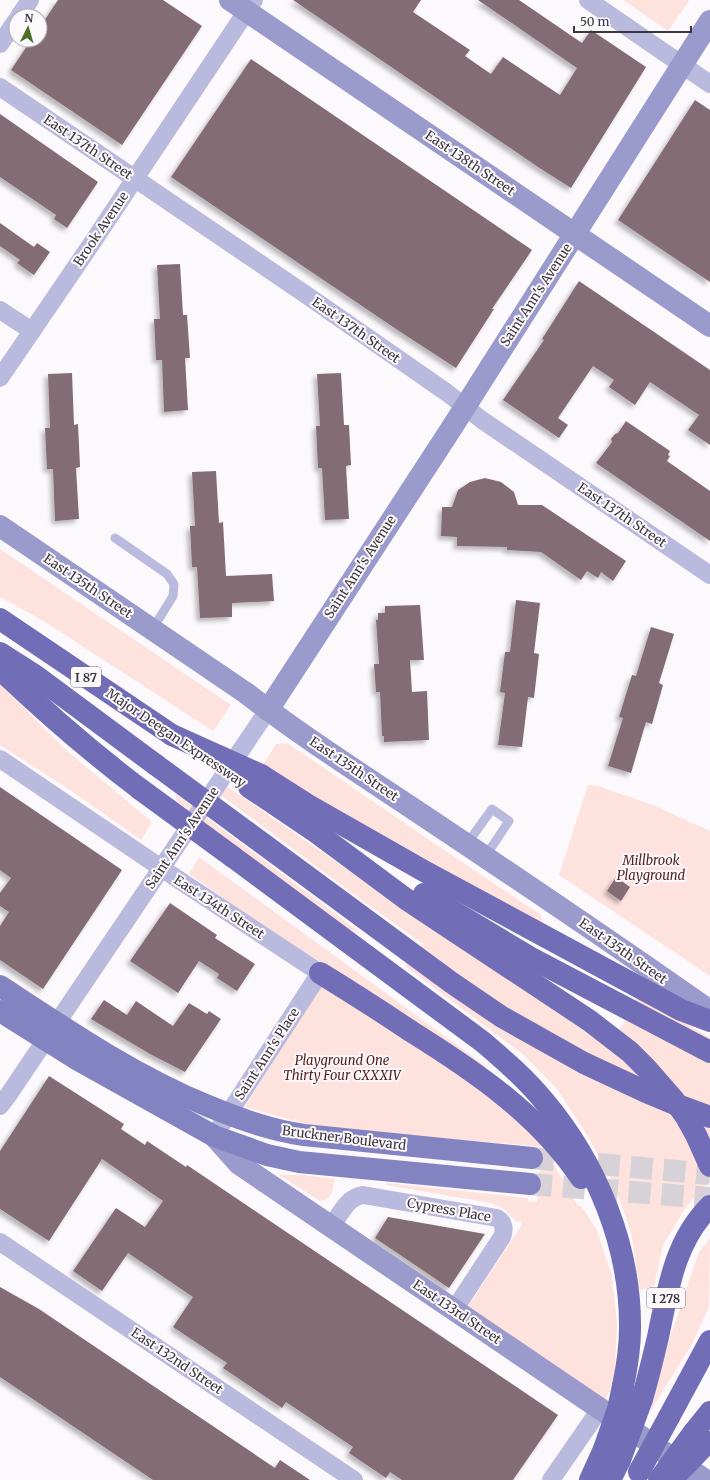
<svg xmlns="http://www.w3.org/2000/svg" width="710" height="1480" viewBox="0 0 710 1480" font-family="Merriweather,serif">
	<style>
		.green { fill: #fee2de }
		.building { fill: #846c75; filter: url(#shadow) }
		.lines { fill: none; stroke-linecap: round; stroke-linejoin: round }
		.primary-tunnel { stroke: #d6d2d7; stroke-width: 22; stroke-dasharray: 22 11; stroke-linecap: butt }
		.lane { stroke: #b9badd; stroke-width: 9 }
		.street { stroke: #b9badd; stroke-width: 18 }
		.secondary { stroke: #9a9acd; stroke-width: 22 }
		.primary { stroke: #8483c1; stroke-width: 22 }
		.highway { stroke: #716eb7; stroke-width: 22 }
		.highway-bridge { stroke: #716eb7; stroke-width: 22 }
		.labels { text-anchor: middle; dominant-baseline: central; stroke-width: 4; stroke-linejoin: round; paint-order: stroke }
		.shield { fill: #fcf9fd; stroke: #767077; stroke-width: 1 }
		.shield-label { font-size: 12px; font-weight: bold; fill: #3c363e }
		.street-label { font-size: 13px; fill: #3c363e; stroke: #fcf9fd }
		.park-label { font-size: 13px; font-style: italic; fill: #541f1b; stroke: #fcf9fd }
	</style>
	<defs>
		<filter id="shadow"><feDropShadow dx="-3.5" dy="3.5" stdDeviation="2" flood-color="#0004"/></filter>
	</defs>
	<rect width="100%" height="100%" fill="#fcf9fd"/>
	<g class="green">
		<polygon points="623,0 687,0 689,1 668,31"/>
		<polygon points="0,549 231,705 213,731 42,620 0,597"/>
		<polygon points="0,684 67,751 152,822 141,840 76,794 0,745"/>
		<path d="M287,743C372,800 456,859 541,915L543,924L296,787L263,765L276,744Z"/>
		<polygon points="215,778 345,868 556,1011 609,1048 625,1021 638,995 710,1038 710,1181 701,1189 686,1207 663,1245 654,1286 640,1290 631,1232 613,1182 587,1135 557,1089 524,1055 405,966 423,944 352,893 209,786"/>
		<polygon points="588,785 598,786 653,805 710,831 710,976 559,875"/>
		<polygon points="175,794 361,933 348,929 246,855 177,801"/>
		<polygon points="199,857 472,1056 486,1067 486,1072 365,990 253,919 189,874"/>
		<polygon points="321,983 489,1089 544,1147 317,1127 245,1107"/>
		<polygon points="546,1151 578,1206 581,1206 596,1228 612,1276 617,1322 615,1369 610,1393 608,1392 606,1402 467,1308 521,1226 522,1221 516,1222 504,1209 491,1203 386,1185 386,1183 528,1198 528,1201 537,1202 541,1155"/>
		<path d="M279,1175H303L335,1179C332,1190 333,1199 320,1201Z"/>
		<polygon points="710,1238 709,1307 692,1344 649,1413 661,1365 699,1252"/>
	</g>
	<g class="building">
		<polygon points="58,0 163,0 202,26 122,145 11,70 31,40 40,40 40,27"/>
		<polygon points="293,0 421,0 413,12 470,50 465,56 491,74 503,57 560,95 577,68 478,0 519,0 582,43 591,30 646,67 571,188 538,167"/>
		<polygon points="251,59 532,250 492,309 494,309 456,368 399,331 171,177"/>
		<polygon points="695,100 710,110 710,282 618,220"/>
		<polygon points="0,114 98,182 67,228 54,219 56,215 0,177"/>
		<polygon points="0,223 34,247 37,243 50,252 34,275 17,263 20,260 0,246"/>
		<polygon points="180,264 183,315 187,315 190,358 185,358 188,410 164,412 162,360 156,360 154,319 160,319 157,265"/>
		<polygon points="579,281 710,370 710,445 688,430 699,415 650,382 635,405 609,387 614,380 593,366 558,418 568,425 559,438 503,400 544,340 542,339"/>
		<polygon points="72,373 74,425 78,424 80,467 76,468 79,519 55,521 53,469 47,469 45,428 50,428 48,374"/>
		<polygon points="341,373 344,425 349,425 351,465 346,466 349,519 325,520 322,468 318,468 316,426 320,426 317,374"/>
		<polygon points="626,421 670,451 668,455 670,456 667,461 710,491 710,541 596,463 612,442 611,439 615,434 618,433"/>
		<polygon points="216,471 219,523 223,522 226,576 272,574 274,601 232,603 232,617 200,618 197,567 192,567 190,526 195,526 192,472"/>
		<polygon points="485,478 501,482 514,492 518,505 542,505 626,561 613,581 601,572 598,578 587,571 581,580 541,552 507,550 507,547 457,546 457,537 441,536 442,507 452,507 458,490 470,482"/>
		<polygon points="516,600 540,603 534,653 539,654 534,698 528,697 522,747 498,745 505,693 500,692 505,652 510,652"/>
		<polygon points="420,605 424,660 410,660 412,692 427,691 429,740 384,742 384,736 382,736 380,692 376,692 374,664 379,664 376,620 378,620 378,613 385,613 385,606"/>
		<polygon points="651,627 674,634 659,683 663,685 652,724 646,722 631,773 608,766 623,718 619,717 632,675 636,676"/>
		<polygon points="0,787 122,870 43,989 0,960 0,926 9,912 0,906 0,893 11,878 0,870"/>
		<polygon points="616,877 630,887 621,901 607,891"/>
		<polygon points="170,903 217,935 215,938 255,964 237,991 217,978 219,974 199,961 178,993 130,961"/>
		<polygon points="104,1000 127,1015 136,1001 173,1026 189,1003 207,1014 209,1011 221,1019 185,1072 150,1054 91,1019"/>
		<polygon points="49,1076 124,1124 121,1129 145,1145 147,1141 186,1167 187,1165 558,1415 513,1480 402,1480 390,1472 386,1478 349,1453 353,1447 286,1402 282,1408 223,1368 227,1363 173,1327 193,1297 128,1253 102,1291 73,1271 116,1208 145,1227 163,1201 102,1159 49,1241 0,1209 0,1151"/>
		<polygon points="388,1217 485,1234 449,1288 375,1238"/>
		<polygon points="0,1287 39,1309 275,1468 280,1460 310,1480 153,1480 0,1377"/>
	</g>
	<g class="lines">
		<g class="primary-tunnel">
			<polyline points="532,1158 710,1174"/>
			<polyline points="530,1184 710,1198"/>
		</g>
		<g class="lane">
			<polyline points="115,538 167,574 174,584 173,596 152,630"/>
			<polyline points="466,845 492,809 509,821 485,857"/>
		</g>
		<g class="street">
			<polyline points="588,0 710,84"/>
			<polyline points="19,16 30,0"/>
			<polyline points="0,44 16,21"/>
			<polyline points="0,87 305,294 446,392 482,420 710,575"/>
			<polyline points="0,310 32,331"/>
			<polyline points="0,378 92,243 254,0"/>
			<polyline points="0,759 179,880 320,973 214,1136"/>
			<polyline points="0,1106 7,1097 268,710"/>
			<path d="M331,1227C340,1215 347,1197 363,1195L497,1218C504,1222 505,1229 502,1237L454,1310"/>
			<polyline points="0,1242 354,1480"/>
			<polyline points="551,1480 600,1409"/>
		</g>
		<g class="secondary">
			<polyline points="230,0 710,326"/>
			<path d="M0,526L246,693C300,735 358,772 415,810C514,876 613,943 710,1011"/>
			<polyline points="268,710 451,429 710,21"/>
			<polyline points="214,1136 239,1164 705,1480"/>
		</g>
		<g class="primary">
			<path d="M0,986C67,1030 133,1075 208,1106C240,1119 270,1130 304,1135L532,1158"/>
			<polyline points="0,1011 78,1060 214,1136 267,1155 299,1162 530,1184"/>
		</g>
		<g class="highway">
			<polyline points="0,619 172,735"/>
			<polyline points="0,653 36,676 156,765"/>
			<path d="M0,669C44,711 91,752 140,789"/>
			<polyline points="261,775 308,805 424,871 681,1010 710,1021"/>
			<polyline points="249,787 313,830 406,899 590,1021 630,1052 646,1068 674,1100 686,1117 696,1135 710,1166"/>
			<polyline points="247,832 452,983 502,1017 584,1063 644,1091 675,1104"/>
			<path d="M233,857L483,1042C504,1060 526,1079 544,1101C597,1164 631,1247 630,1329C630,1349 627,1367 623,1386"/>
			<polyline points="424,894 531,958 710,1052"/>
			<path d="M320,973C351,992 382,1012 412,1032C476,1072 539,1115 581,1178"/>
			<path d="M642,1399C648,1379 653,1358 658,1337C668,1290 674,1242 710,1206"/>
			<polyline points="669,1417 710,1341"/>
			<polyline points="694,1432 710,1412"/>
			<polyline points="590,1480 604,1449"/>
			<polyline points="610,1480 620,1460"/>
		</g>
		<g class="highway-bridge">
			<polyline points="172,735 261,775"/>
			<polyline points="156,765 247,832"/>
			<polyline points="140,789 233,857"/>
			<polyline points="675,1104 710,1117"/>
			<polyline points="604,1449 618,1409 623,1386"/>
			<polyline points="620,1460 642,1399"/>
			<polyline points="639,1472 669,1417"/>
			<polyline points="676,1475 708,1442"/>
			<polyline points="659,1480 694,1432"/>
		</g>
	</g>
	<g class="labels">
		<g class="shield">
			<rect x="71" y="667" width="30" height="20" rx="3"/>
			<rect x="647" y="1288" width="38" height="20" rx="3"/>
		</g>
		<g class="shield-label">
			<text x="86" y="677">I 87</text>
			<text x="666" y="1298">I 278</text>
		</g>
		<g class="street-label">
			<text transform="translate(88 147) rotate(34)">East 137th Street</text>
			<text transform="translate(470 163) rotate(34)">East 138th Street</text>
			<text transform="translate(101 229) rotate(-56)">Brook Avenue</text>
			<text transform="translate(536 295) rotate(-57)">Saint Ann's Avenue</text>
			<text transform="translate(356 330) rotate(35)">East 137th Street</text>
			<text transform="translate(622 515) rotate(34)">East 137th Street</text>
			<text transform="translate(360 567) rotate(-57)">Saint Ann's Avenue</text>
			<text transform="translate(88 586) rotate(34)">East 135th Street</text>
			<text transform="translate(176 738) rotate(34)">Major Deegan Expressway</text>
			<text transform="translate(354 769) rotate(34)">East 135th Street</text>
			<text transform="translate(182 838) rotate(-56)">Saint Ann's Avenue</text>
			<text transform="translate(219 907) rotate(33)">East 134th Street</text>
			<text transform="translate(623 951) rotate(35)">East 135th Street</text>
			<text transform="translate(267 1054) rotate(-57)">Saint Ann's Place</text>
			<text transform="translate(344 1138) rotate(7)">Bruckner Boulevard</text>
			<text transform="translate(449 1210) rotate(10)">Cypress Place</text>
			<text transform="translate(457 1312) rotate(34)">East 133rd Street</text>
			<text transform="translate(177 1361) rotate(34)">East 132nd Street</text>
		</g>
		<g class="park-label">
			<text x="651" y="860">Millbrook<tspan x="651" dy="15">Playground</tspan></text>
			<text x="342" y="1060">Playground One<tspan x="342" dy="15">Thirty Four CXXXIV</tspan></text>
		</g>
	</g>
	<g transform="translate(28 28) rotate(5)"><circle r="19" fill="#fcf9fd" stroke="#afabb1"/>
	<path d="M0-3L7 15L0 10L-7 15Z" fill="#4c6d25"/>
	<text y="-6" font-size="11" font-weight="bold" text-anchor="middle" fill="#3c363e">N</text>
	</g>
	<path d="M574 26v6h117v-6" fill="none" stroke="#3c363e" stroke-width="2"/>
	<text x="580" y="26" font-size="12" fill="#3c363e" stroke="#fcf9fd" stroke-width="3" paint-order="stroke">50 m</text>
</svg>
